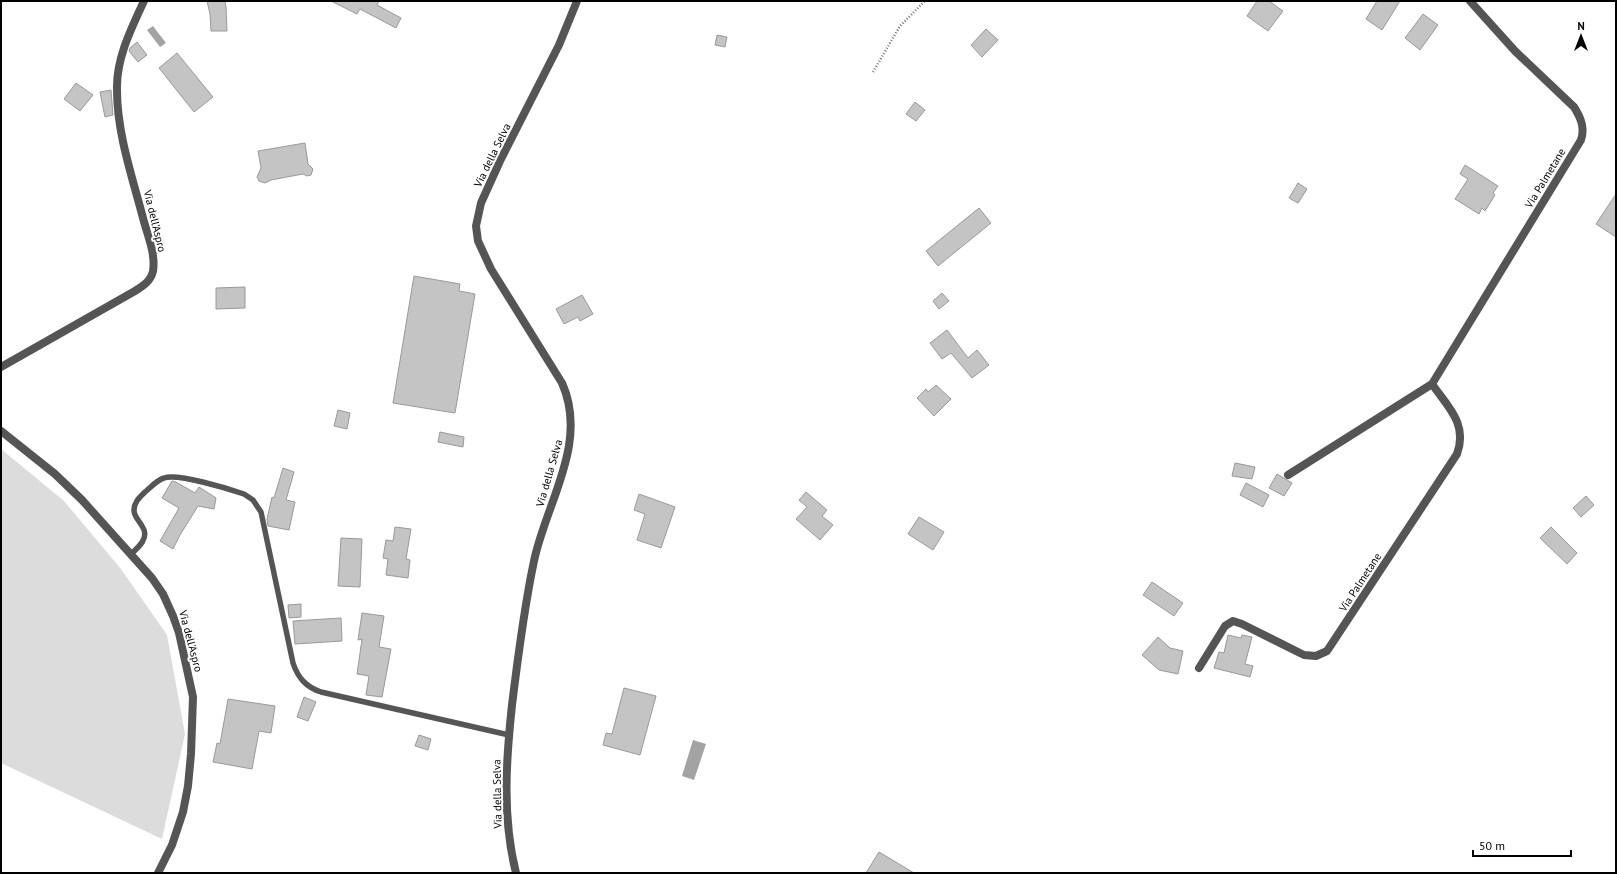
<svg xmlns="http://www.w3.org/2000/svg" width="1617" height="874" viewBox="0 0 1617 874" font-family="'PT Sans',sans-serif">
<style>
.green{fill:#dcdcdc}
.water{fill:#a3a3a3}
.building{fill:#c4c4c4;stroke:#999}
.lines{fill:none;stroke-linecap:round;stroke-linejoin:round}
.path{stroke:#777;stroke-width:2.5;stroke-dasharray:1 2;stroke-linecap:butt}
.service{stroke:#555;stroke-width:5.5}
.minor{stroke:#555;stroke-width:8}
.tertiary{stroke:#555;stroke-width:8}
.labels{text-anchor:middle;stroke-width:4;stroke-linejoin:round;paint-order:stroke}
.street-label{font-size:11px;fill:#000;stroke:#fff}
</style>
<rect width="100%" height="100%" fill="#fff"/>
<!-- green -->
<path class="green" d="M1 449 64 501 121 569 167 635 185 734 162 839 1 763Z"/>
<!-- water -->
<path class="water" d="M153 26 166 43 160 47 147 30Z
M693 740 706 744 694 780 682 776Z"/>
<!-- building -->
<path class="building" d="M207 1H225L226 7 227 31H211L210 14Z
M331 1H379L377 5 401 18 396 28 360 9 357 14Z
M1257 1H1269L1283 11 1268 31 1247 16Z
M1377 1H1400L1382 30 1366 19Z
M1423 14 1438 25 1420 50 1405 38Z
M986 29 998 40 982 57 971 45Z
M717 35 727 37 725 47 715 45Z
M137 42 147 55 138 62 129 51 130 48Z
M177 53 213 97 194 112 159 68Z
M76 83 93 95 80 111 64 99Z
M111 90 113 115 105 117 100 92Z
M915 102 925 110 916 121 906 114Z
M305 143 308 164 313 169 311 175 307 176 303 174 271 180 265 183 259 181 257 177 261 168 258 151Z
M1465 165 1498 186 1493 193 1495 195 1485 211 1482 208 1479 214 1455 199 1468 179 1460 174Z
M1298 183 1307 189 1298 203 1289 198Z
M1616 194V237L1596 224Z
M979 208 991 223 938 266 926 251Z
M414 276 460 284 459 291 475 294 455 413 393 403Z
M245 287V308L216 309V288Z
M942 293 949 301 939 309 933 301Z
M582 295 593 314 580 321 578 317 564 324 556 309Z
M947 330 968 358 977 350 989 365 972 378 951 353 942 359 930 343Z
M936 385 951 399 934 416 917 398 926 389 928 392Z
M338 410 350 413 347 429 334 426Z
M440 432 464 437 463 447 438 442Z
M1235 463 1255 467 1252 479 1232 476Z
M283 468 294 472 286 500 295 502 289 530 268 526 267 519 272 497 274 498Z
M1277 474 1292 483 1284 496 1269 488Z
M172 481 176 482 195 493 199 487 216 498 214 509 198 506 180 535 173 549 160 541 179 508 162 498Z
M1246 483 1269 495 1263 507 1240 495Z
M806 492 827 510 822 516 833 525 820 540 796 519 807 507 799 500Z
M639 494 675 507 661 548 637 540 645 514 634 510Z
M1586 496 1594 505 1581 517 1573 508Z
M919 517 944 532 933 550 908 534Z
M395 527 411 529 406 559 410 560 408 578 386 575 388 559 383 558 386 540 393 541Z
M1551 527 1577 553 1567 564 1540 538Z
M341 538 362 539 360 587 338 586Z
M1152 582 1183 603 1174 616 1143 595Z
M301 604V617L289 618 288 605Z
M362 613 384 616 379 647 391 649 382 697 366 695 369 676 357 674 362 639 358 640Z
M341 618 342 641 295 644 293 621Z
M1228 635 1241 638 1242 635 1252 637 1245 664 1253 666 1250 677 1214 668 1219 652 1224 653Z
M1158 637 1170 648 1183 651 1178 674 1159 670 1142 655Z
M624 688 656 696 640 755 603 745 606 733 612 734Z
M304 697 316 702 308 721 297 717Z
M228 699 275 706 271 733 259 731 252 769 213 762 217 743 220 744Z
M419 735 431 739 428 750 415 746Z
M879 852 914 873H866Z"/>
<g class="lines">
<!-- path -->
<path class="path" d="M873 72 900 26 925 1"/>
<!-- service -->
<path class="service" d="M131 554C139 547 150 537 142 526 139 520 134 517 134 510 134 502 140 497 145 492 151 487 157 480 164 478 178 473 229 489 244 494L253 500 261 512 293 663C298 678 306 687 321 692L509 735"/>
<!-- minor -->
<path class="minor" d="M1 367 135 291C143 286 151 281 153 271 156 254 147 234 143 218 132 176 117 133 117 90 116 59 131 29 144 1
M1 431 55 474 82 500 152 578 163 594 173 616 179 633 193 697 191 754 188 786 183 812 172 845 158 873
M1288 475 1432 384
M1199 668 1225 626 1233 621 1242 624 1304 655 1316 656 1327 651 1457 454C1468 424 1448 407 1432 384L1581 140C1585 128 1581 118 1574 107L1515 51 1470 1"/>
<!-- tertiary -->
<path class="tertiary" d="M516 873C502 817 506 761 512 705 518 656 524 608 534 561 546 503 589 443 562 383L491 269 478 241 476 226 481 203 500 161 559 45 577 1"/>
</g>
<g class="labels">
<!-- street labels -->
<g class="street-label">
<text transform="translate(492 155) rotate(-64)" y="4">Via della Selva</text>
<text transform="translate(1545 178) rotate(-59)" y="4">Via Palmetane</text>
<text transform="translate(155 221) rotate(76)" y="4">Via dell'Aspro</text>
<text transform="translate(549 473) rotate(-74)" y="4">Via della Selva</text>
<text transform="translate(1360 582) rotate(-57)" y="4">Via Palmetane</text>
<text transform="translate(191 641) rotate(75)" y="4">Via dell'Aspro</text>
<text transform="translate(497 794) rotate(-91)" y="4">Via della Selva</text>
</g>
</g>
<!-- border -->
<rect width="1617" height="874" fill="none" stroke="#000000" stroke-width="4"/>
<!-- north arrow -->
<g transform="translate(1581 36)" stroke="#ffffff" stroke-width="3" paint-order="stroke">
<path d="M0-3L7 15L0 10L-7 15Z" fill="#000000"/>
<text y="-6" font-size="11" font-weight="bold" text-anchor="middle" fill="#000000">N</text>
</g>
<!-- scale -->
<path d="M1473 850v6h98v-6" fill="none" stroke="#000000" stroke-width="2"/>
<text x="1479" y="850" font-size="12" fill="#000000" stroke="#ffffff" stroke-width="3" paint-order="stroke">50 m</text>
</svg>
